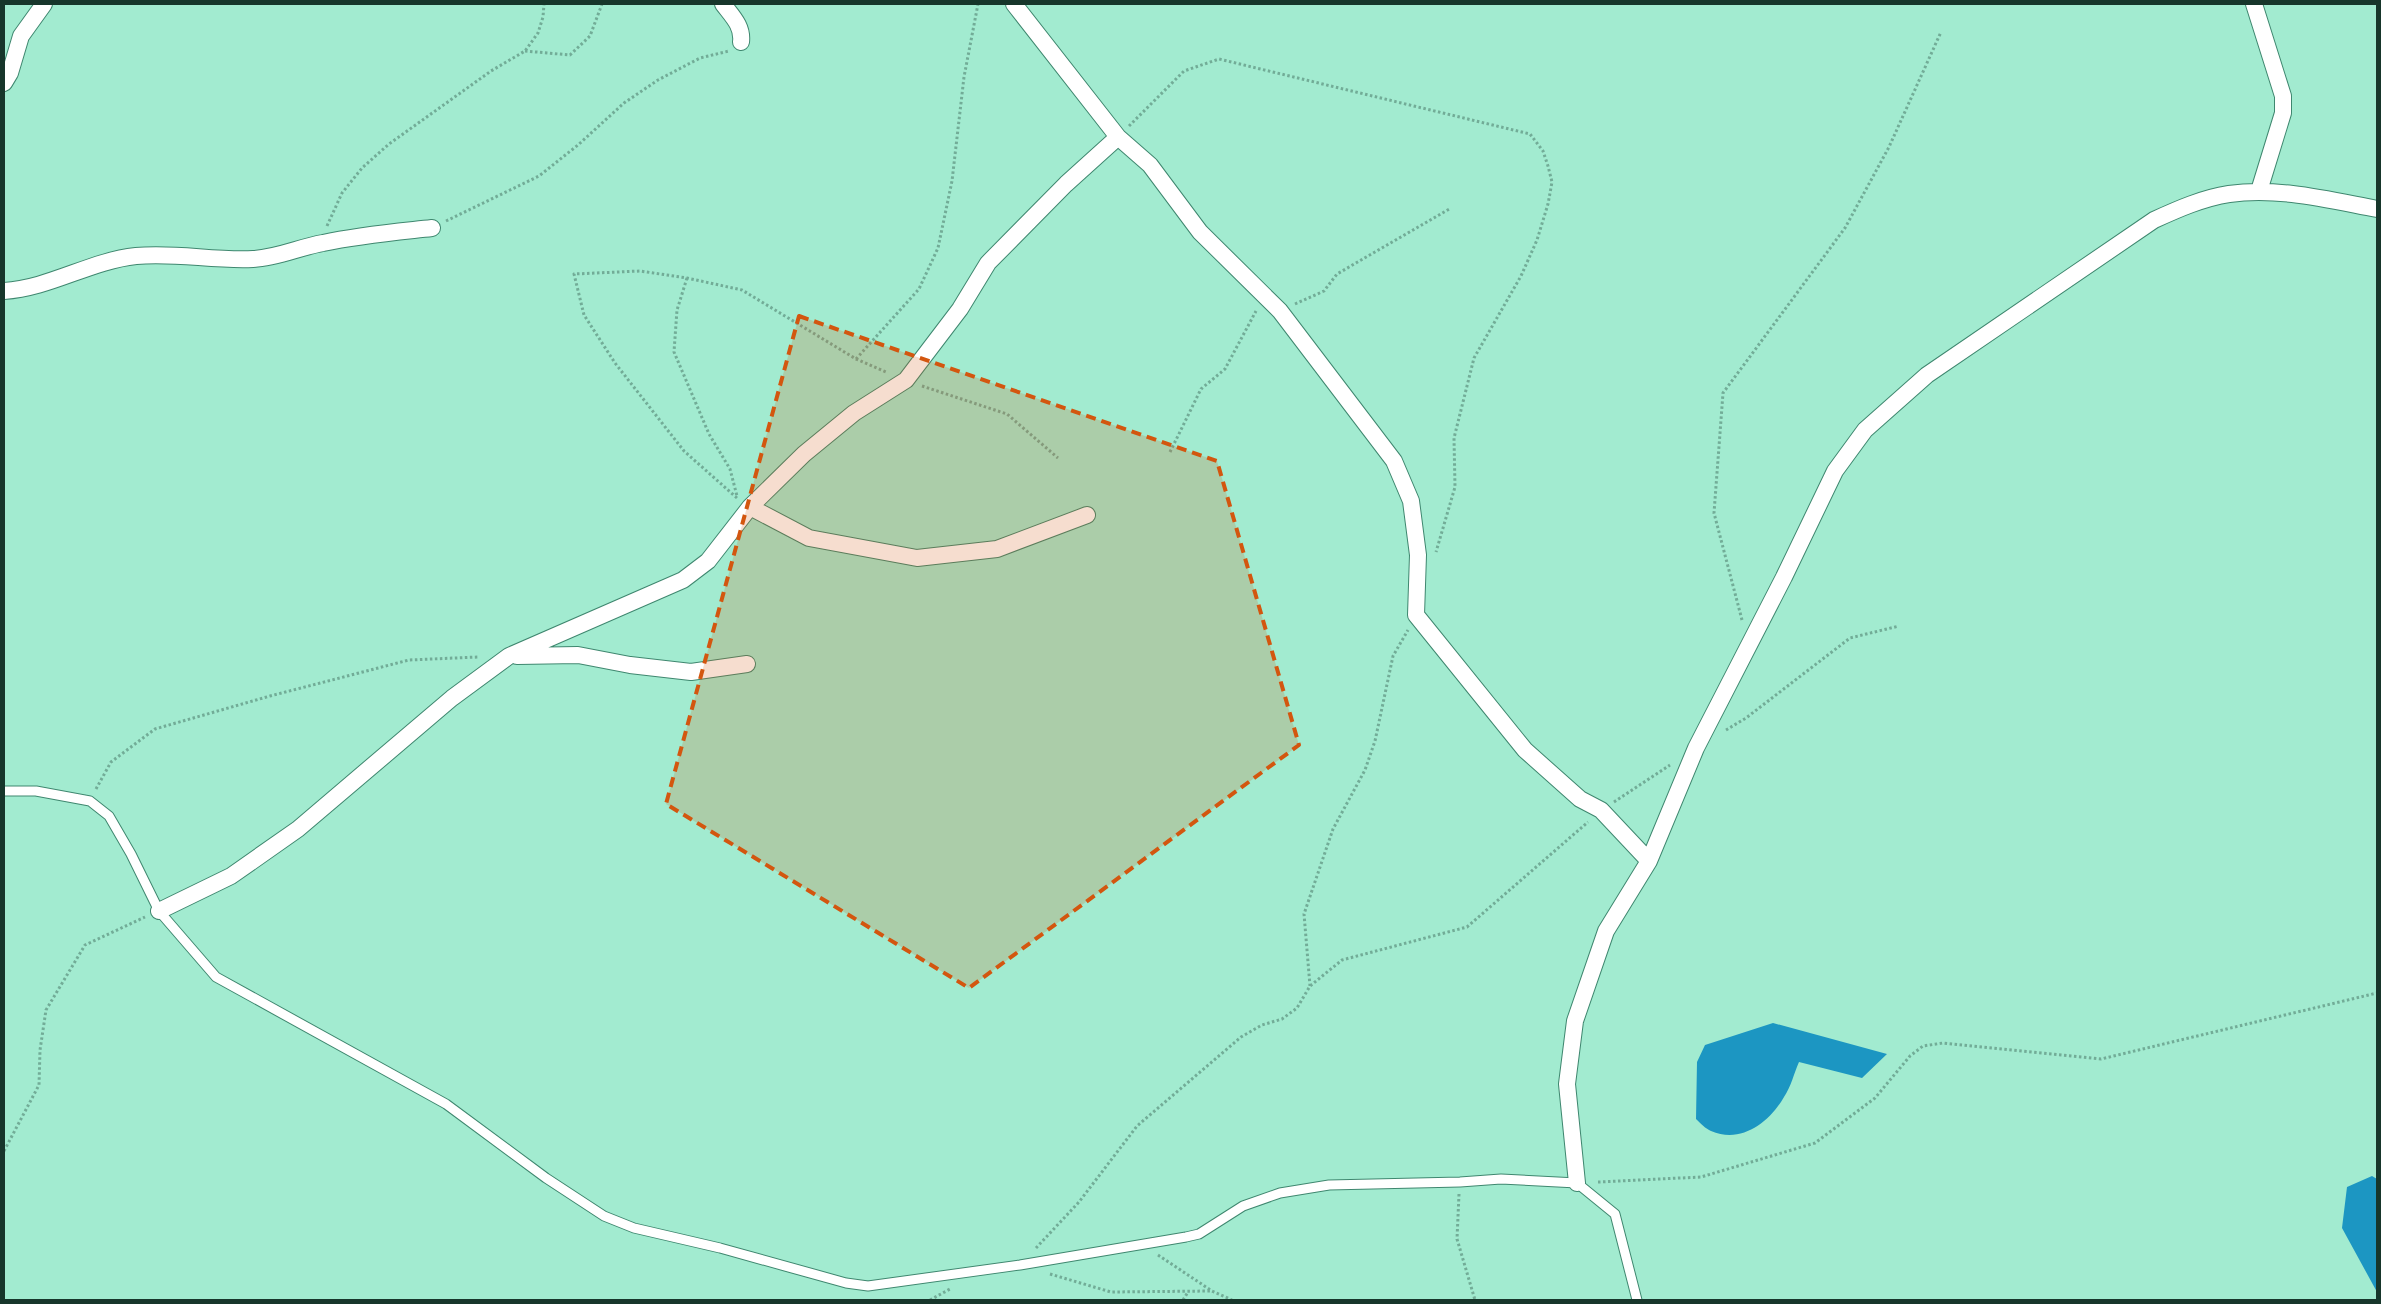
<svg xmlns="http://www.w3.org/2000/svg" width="2381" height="1304" viewBox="0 0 2381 1304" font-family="Manrope,sans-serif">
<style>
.water{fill:#1c96c2}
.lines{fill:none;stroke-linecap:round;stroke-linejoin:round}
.lane-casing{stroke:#3f876f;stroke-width:11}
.street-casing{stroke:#3f876f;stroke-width:18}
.path{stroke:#72ac97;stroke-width:3;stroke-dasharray:2.5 2.5;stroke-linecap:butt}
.lane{stroke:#fff;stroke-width:9}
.street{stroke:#fff;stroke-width:16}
.marked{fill:#d3560f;fill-opacity:0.2;stroke:#d3560f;stroke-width:4;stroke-dasharray:10 6;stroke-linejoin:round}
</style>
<rect width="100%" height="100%" fill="#a2ebd0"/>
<!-- water -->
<path class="water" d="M1773 1023 1887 1054 1862 1078 1799 1062C1794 1073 1791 1087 1784 1097 1769 1123 1741 1144 1711 1131 1706 1129 1700 1123 1696 1119L1697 1062 1705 1045Z
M2372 1176 2377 1179V1292L2342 1228 2347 1187Z"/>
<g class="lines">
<!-- lane casing -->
<g class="lane-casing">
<path id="lane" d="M4 791H36L90 801 109 816 131 854 159 911 216 977 446 1104 546 1178 604 1216 634 1228 720 1248 846 1283 868 1286 1020 1265 1186 1237 1199 1234 1243 1206 1280 1193 1329 1185 1460 1182 1501 1179 1577 1183 1615 1214 1637 1300"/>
</g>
<!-- street casing -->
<g class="street-casing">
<path id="street" d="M723 4C732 16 743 26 741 42
M1014 4 1118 137 1150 165 1200 232 1280 311 1394 461 1411 501 1418 555 1416 615 1525 750 1580 799 1601 810 1649 861
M2254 4 2283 96V113L2259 191
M4 83 10 73 21 36 44 4
M4 291C50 288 90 261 136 256 175 252 213 261 253 259 277 258 300 247 323 243 360 235 396 232 432 228
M750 507 809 538 917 558 997 549 1087 515
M517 656 578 655 630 665 691 672 747 664
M159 911 231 876 298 829 452 698 509 656 683 580 708 561 750 507 804 454 854 413 906 380 960 309 988 263 1066 184 1118 137
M1577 1183 1567 1084 1575 1021 1606 931 1649 861 1696 748 1784 577 1835 471 1865 430 1927 375 2154 220C2178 209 2203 198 2229 194 2279 187 2329 200 2377 209"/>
</g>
<!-- path -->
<path class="path" d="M525 51 570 55 590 36 602 4
M1129 126 1184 71 1219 59 1530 134 1543 151 1548 166 1552 182 1548 204 1537 240 1521 276 1474 358 1454 438 1455 487 1436 552
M446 221 539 176 578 145 624 103 658 80 700 58 729 51
M327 226 342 193 362 168 389 144 491 71 525 51 538 33 543 17 544 4
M687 278 677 310 674 352 709 434 730 469 737 496
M1295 304 1324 291 1337 274 1451 208
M856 359 919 289 938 248 952 181 964 77 978 4
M922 386 1007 414 1058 458
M1170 452 1201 389 1225 369 1256 311
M737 498 684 451 615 363 584 315 574 274 640 271 687 278 742 290 856 359 886 372
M1742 620 1714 513 1723 393 1845 228 1889 147 1941 32
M1726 730 1746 718 1850 638 1899 626
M96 789 111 762 155 729 270 696 409 660 478 657
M1614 802 1670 765
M1310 986 1304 914 1333 829 1365 770 1375 741 1393 656 1408 630
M4 1151 39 1085 40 1050 46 1010 85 945 145 917
M1598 1182 1701 1177 1815 1143 1875 1098 1910 1056 1923 1046 1943 1043 2101 1059 2377 993
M1459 1194 1457 1239 1475 1300
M1036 1248 1079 1202 1137 1126 1241 1037 1262 1025 1282 1019 1297 1008 1310 986 1342 960 1467 927 1588 822
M1158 1255 1212 1291 1232 1300
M1050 1274 1111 1292 1212 1291
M930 1300 950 1289
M1183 1300 1188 1292"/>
<!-- lane -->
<use href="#lane" class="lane"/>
<!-- street -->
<use href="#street" class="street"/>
</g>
<!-- marked area -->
<path class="marked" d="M799 316 1217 461 1299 745 969 988 666 804Z"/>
<!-- border -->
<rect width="2381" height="1304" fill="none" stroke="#17362b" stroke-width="10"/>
</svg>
